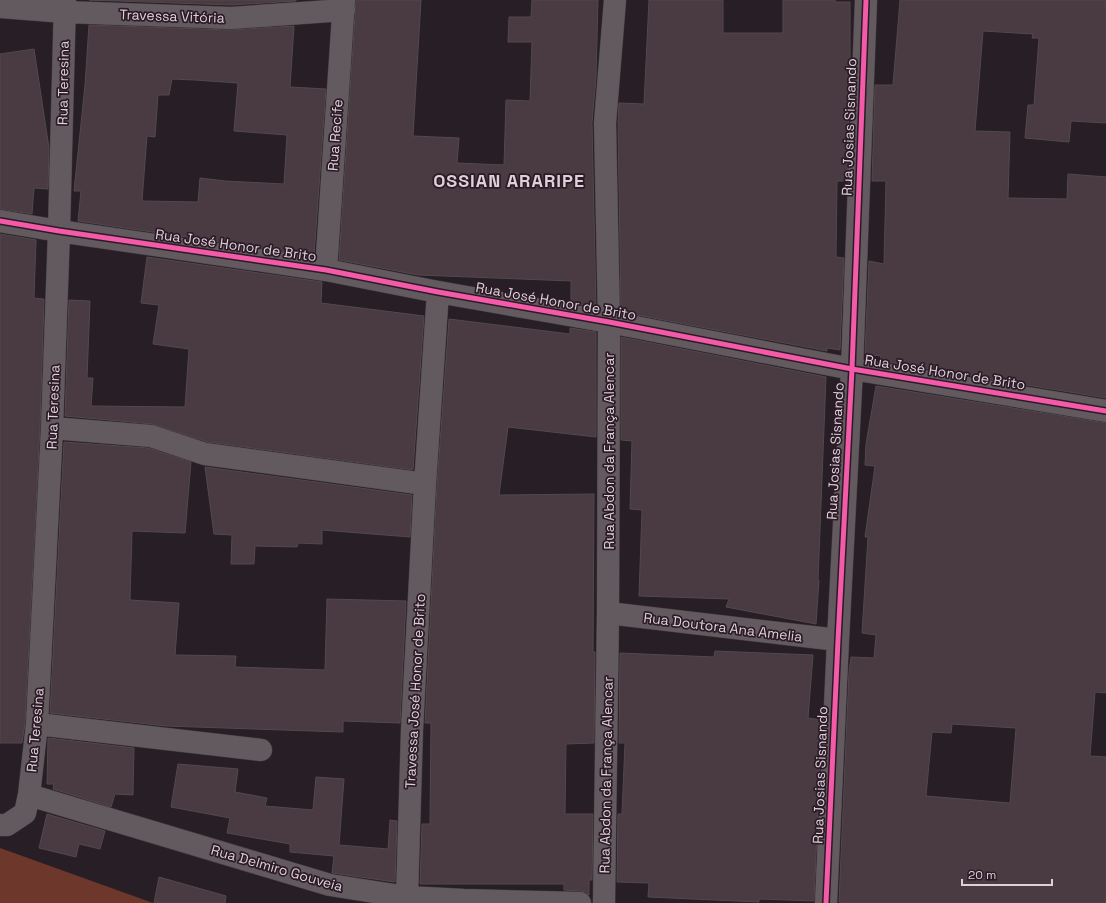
<svg xmlns="http://www.w3.org/2000/svg" width="1106" height="903" viewBox="0 0 1106 903" font-family="'Space Grotesk',sans-serif">
<style>
.forest{fill:#6e372c}
.building{fill:#4a3a41;stroke:#52494d;fill-rule:evenodd}
.lines{fill:none;stroke-linecap:round;stroke-linejoin:round}
.street-casing{stroke:#453d43;stroke-width:23}
.street{stroke:#625a5f;stroke-width:22}
.cycleway-casing{stroke:#2c1b27;stroke-width:8}
.cycleway{stroke:#f35aa7;stroke-width:5}
.labels{text-anchor:middle;stroke-width:3.5;stroke-linejoin:round;paint-order:stroke}
.street-label{font-size:14px;fill:#ddd1d9;stroke:#2c1b27}
.district-label{font-size:18px;font-weight:bold;letter-spacing:1px;fill:#ddd1d9;stroke:#2c1b27}
</style>
<rect width="100%" height="100%" fill="#281f26"/>
<!-- forest -->
<path class="forest" d="M0 848 153 903H0Z"/>
<!-- building -->
<path class="building" d="M89 0H296V1L231 5Z
M356 0H421L413 136 459 138 457 163 504 165 506 100 530 101 532 42H508L509 17H531L532 0H598L596 77 592 123 596 307 571 303V281L418 275 339 260Z
M649 0H723V33H783V0H835V2H850V85L847 181H837L836 257 844 258 840 350 827 348V351L621 312 618 123 619 103 644 104Z
M900 0H1106V123L1071 121 1069 142 1025 138 1028 105H1034L1039 38H1032L1033 34 983 31 975 131 1010 132 1008 198 1067 199 1068 174 1106 177V398L880 361 881 356 865 354 869 261 884 264 886 181H872L875 85H893Z
M89 25 231 30 294 26 290 87 326 89 314 256 78 221 81 191H74L85 85ZM172 79 195 80 238 83 234 131 287 135 284 184 225 181 200 178 198 202 142 201 147 136 155 137 158 95H169Z
M34 49 49 148 48 189 34 188 32 214 0 209V54Z
M0 234 36 240 34 298 44 299 40 427 25 723 22 743H0Z
M147 257 322 282 321 303 424 316 413 470 208 442 152 424 65 416 69 300 90 301 87 378H93L91 406 185 407 189 349 153 344 159 305 141 303Z
M449 319 570 334V328L596 332V437L508 427 499 495 594 494 593 652H595L594 743 566 744 565 814H593L592 880H589V895L586 892 581 891 564 890V884H420L422 824H430L431 723H425L437 485Z
M621 337 826 377 818 580H819L816 624 726 607 729 599 639 596 642 510 630 509 632 441 621 440Z
M876 386 1106 423V693L1095 692 1090 756 1106 757V903H843L839 902 849 672 851 657 874 658 876 635 862 633 868 537H865L875 466 865 465 866 444ZM952 724 1016 728 1010 803 926 796 932 732 951 733Z
M64 442 148 448 191 462 185 533 132 531 130 600 179 603 175 655 236 656 235 667 325 670 327 599 406 601 400 723 343 721V732L312 731 166 726 50 713Z
M205 467 412 495 410 537 322 530V544L298 543 297 547 255 546 254 564H231L232 535 214 534Z
M715 651 813 655 808 718 822 720 814 901 759 899V902L648 897 649 883 617 882 618 814H622L625 743H619L620 653 714 657Z
M48 738 134 748 133 795 115 794 111 807 53 789 54 784H47Z
M178 764 238 769 235 792 267 798 265 806 313 810 316 777 344 779 339 845 388 849 390 820 397 821 395 882 332 873 334 856 290 852V844L227 833 230 818 171 807Z
M47 814 105 831 100 849 79 844 76 857 39 848Z
M159 877 226 896 225 903H154Z"/>
<g class="lines">
<!-- street casing -->
<g class="street-casing">
<path id="street" d="M0 7 65 12 231 18 344 10
M0 221 59 231 326 270 438 292 609 322 852 369 1106 411
M326 270 344 0
M52 428 151 436 205 454 425 484
M608 613 838 640
M37 724 261 750
M29 795 330 885 407 897 464 900 580 903
M0 825H7L25 813 29 795 37 724 52 428 59 231 65 0
M407 897 412 730 425 484 438 292
M604 903 608 613 609 322 605 123 615 0
M826 903 838 640 852 369 866 0"/>
</g>
<!-- street -->
<use href="#street" class="street"/>
<!-- cycleway casing -->
<g class="cycleway-casing">
<path id="cycleway" d="M0 221 59 231 326 270 438 292 609 322 852 369 1106 411
M826 903 838 640 852 369 866 0"/>
</g>
<!-- cycleway -->
<use href="#cycleway" class="cycleway"/>
</g>
<g class="labels">
<!-- street labels -->
<g class="street-label">
<text transform="translate(172 16) rotate(2)" y="5">Travessa Vitória</text>
<text transform="translate(63 83) rotate(-89)" y="5">Rua Teresina</text>
<text transform="translate(849 127) rotate(-88)" y="5">Rua Josias Sisnando</text>
<text transform="translate(335 135) rotate(-86)" y="5">Rua Recife</text>
<text transform="translate(236 245) rotate(8)" y="5">Rua José Honor de Brito</text>
<text transform="translate(556 301) rotate(10)" y="5">Rua José Honor de Brito</text>
<text transform="translate(945 372) rotate(9)" y="5">Rua José Honor de Brito</text>
<text transform="translate(53 407) rotate(-88)" y="5">Rua Teresina</text>
<text transform="translate(609 451) rotate(-90)" y="5">Rua Abdon da França Alencar</text>
<text transform="translate(835 451) rotate(-87)" y="5">Rua Josias Sisnando</text>
<text transform="translate(723 627) rotate(7)" y="5">Rua Doutora Ana Amelia</text>
<text transform="translate(415 691) rotate(-87)" y="5">Travessa José Honor de Brito</text>
<text transform="translate(35 730) rotate(-85)" y="5">Rua Teresina</text>
<text transform="translate(606 775) rotate(-89)" y="5">Rua Abdon da França Alencar</text>
<text transform="translate(820 775) rotate(-88)" y="5">Rua Josias Sisnando</text>
<text transform="translate(277 868) rotate(16)" y="5">Rua Delmiro Gouveia</text>
</g>
<!-- district labels -->
<g class="district-label">
<text x="509" y="187">OSSIAN ARARIPE</text>
</g>
</g>
<!-- scale -->
<path d="M962 879v6h90v-6" fill="none" stroke="#ddd1d9" stroke-width="2"/>
<text x="968" y="879" font-size="12" fill="#ddd1d9" stroke="#2c1b27" stroke-width="3" paint-order="stroke">20 m</text>
</svg>
